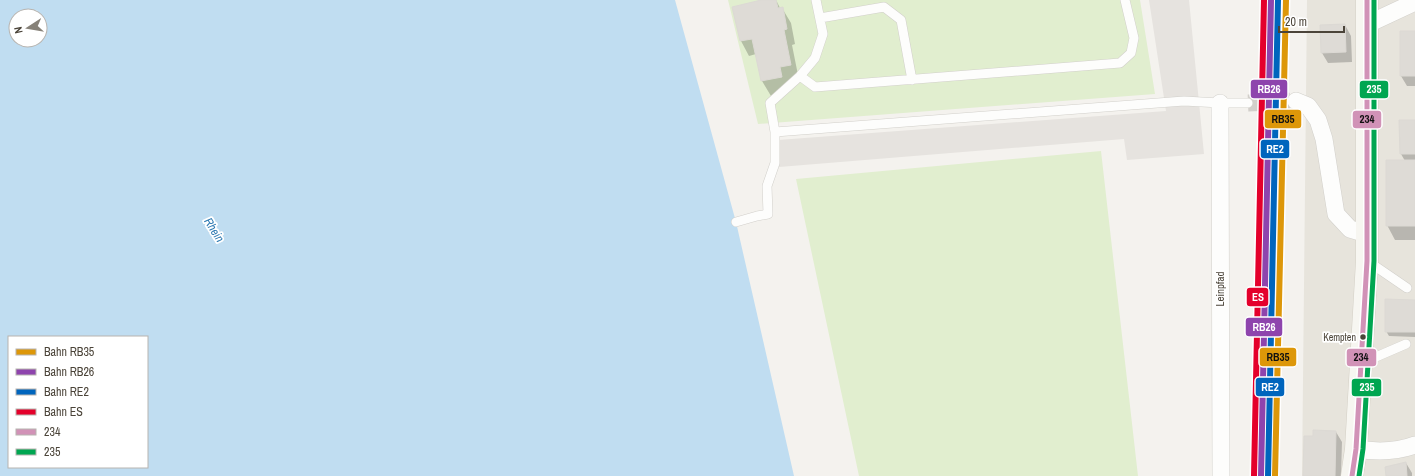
<svg xmlns="http://www.w3.org/2000/svg" width="1415" height="476" viewBox="0 0 1415 476" font-family="'Archivo Narrow',sans-serif">
<style>
.residential{fill:#e7e4dc}
.green{fill:#e1eecf}
.parking{fill:#e6e3df}
.water{fill:#c0ddf1;fill-rule:evenodd}
.shadow{fill:#0003}
.building{fill:#dedbd6;stroke:#dcd9d4}
.lines{fill:none;stroke-linecap:round;stroke-linejoin:round}
.street-tunnel{stroke:#d2cfca;stroke-width:17;stroke-dasharray:17 8;stroke-linecap:butt}
.lane-casing{stroke:#d2d0cb;stroke-width:10}
.street-casing{stroke:#d2d0cb;stroke-width:18}
.secondary-casing{stroke:#d3cfc5;stroke-width:23}
.lane{stroke:#fdfdfc;stroke-width:9}
.street{stroke:#fdfdfc;stroke-width:17}
.secondary{stroke:#f7f6f1;stroke-width:22}
.bus-1-casing{stroke:#fff;stroke-width:8}
.bus-2-casing{stroke:#fff;stroke-width:8}
.bus-1{stroke:#d192b7;stroke-width:5}
.bus-2{stroke:#00a651;stroke-width:5}
.rail-1-casing{stroke:#fff;stroke-width:9}
.rail-2-casing{stroke:#fff;stroke-width:9}
.rail-3-casing{stroke:#fff;stroke-width:9}
.rail-4-casing{stroke:#fff;stroke-width:9}
.rail-1{stroke:#dd9709;stroke-width:6}
.rail-2{stroke:#8e44ad;stroke-width:6}
.rail-3{stroke:#0065bd;stroke-width:6}
.rail-4{stroke:#e4002b;stroke-width:6}
.bus-dot{fill:#4b4439;stroke:#fff;stroke-width:1.5}
.labels{text-anchor:middle;stroke-width:3.5;stroke-linejoin:round;paint-order:stroke}
.bus-label{font-size:10px;fill:#4b4439;stroke:#fff;text-anchor:end}
.street-label{font-size:11px;fill:#4b4439;stroke:#fff}
.water-label{font-size:12px;font-style:italic;fill:#2e7ab2;stroke:#fff}
.line-badge{stroke:#fff;stroke-width:1.5}
.badge-label{font-size:11px;text-anchor:middle;font-weight:bold;fill:#fff}
.pale-badge-label{font-size:11px;text-anchor:middle;font-weight:bold;fill:#111}
</style>
<rect width="100%" height="100%" fill="#f4f2ee"/>
<!-- residential -->
<path class="residential" d="M1307 0H1415V476H1302Z"/>
<!-- green -->
<path class="green" d="M728 0H1140L1155 94 758 124Z
M1101 151 1138 476H859L796 179Z"/>
<!-- parking -->
<path class="parking" d="M1149 0H1189L1204 154 1127 160 1124 139 779 167 778 140 1166 111Z"/>
<!-- water -->
<path class="water" d="M0 0H675L736 222 794 476H0ZM16 16H40V40H16ZM9 337H147V467H9Z"/>
<!-- shadow -->
<path class="shadow" d="M766 0H776L780 8H782L791 23 795 44 792 45 799 80 788 82 790 91 771 96 762 81 756 54 749 56 741 41Z
M1345 25 1351 36 1352 62 1328 63 1322 53Z
M1415 32V86H1407L1401 76Z
M1415 121V240H1395L1387 225 1405 161 1401 154Z
M1415 301V337L1389 336 1386 331Z
M1336 432 1342 442 1341 476H1304Z
M1406 463 1412 473V476H1387Z"/>
<!-- building -->
<path class="building" d="M761 0H776L778 8 783 7 787 29 784 30 791 65 780 67 782 77 761 81 752 39 740 41 732 7Z
M1345 24 1346 52 1321 53 1320 25Z
M1400 31H1415V76H1400Z
M1399 120H1415V154H1400Z
M1386 160H1415V226H1386Z
M1385 299 1415 300V332H1385Z
M1313 430 1336 431 1335 476H1303L1304 436H1313Z
M1406 462 1407 476H1386L1385 467Z"/>
<g class="lines">
<!-- street-tunnel -->
<path class="street-tunnel" d="M1248 103 1296 101"/>
<!-- lane casing -->
<g class="lane-casing">
<path id="lane" d="M820 18 884 7 901 20 912 80
M800 76 815 87 1120 63 1131 53 1134 38 1125 0
M775 132 1184 101 1220 103H1248
M736 222 757 216 768 214 767 186 775 163V132L770 103 800 76 815 58 823 34 816 0
M1369 262 1407 288
M1362 363 1406 344"/>
</g>
<!-- street casing -->
<g class="street-casing">
<path id="street" d="M1368 24 1415 2
M1296 101 1308 106 1318 120 1324 139 1336 214 1350 229 1367 234
M1220 103 1221 476
M1356 449C1376 452 1397 452 1415 445"/>
</g>
<!-- secondary casing -->
<g class="secondary-casing">
<path id="secondary" d="M1352 476 1356 449 1367 261V0"/>
</g>
<!-- lane -->
<use href="#lane" class="lane"/>
<!-- street -->
<use href="#street" class="street"/>
<!-- secondary -->
<use href="#secondary" class="secondary"/>
<!-- bus-1 casing -->
<g class="bus-1-casing">
<path id="bus-1" d="M1352 476 1356 449 1367 261V0"/>
</g>
<!-- bus-2 casing -->
<g class="bus-2-casing">
<path id="bus-2" d="M1359 476 1363 449 1374 261V0"/>
</g>
<!-- bus-1 -->
<use href="#bus-1" class="bus-1"/>
<!-- bus-2 -->
<use href="#bus-2" class="bus-2"/>
<!-- rail-1 casing -->
<g class="rail-1-casing">
<path id="rail-1" d="M1275 476 1286 0"/>
</g>
<!-- rail-2 casing -->
<g class="rail-2-casing">
<path id="rail-2" d="M1261 476 1271 0"/>
</g>
<!-- rail-3 casing -->
<g class="rail-3-casing">
<path id="rail-3" d="M1268 476 1278 0"/>
</g>
<!-- rail-4 casing -->
<g class="rail-4-casing">
<path id="rail-4" d="M1254 476 1264 0"/>
</g>
<!-- rail-1 -->
<use href="#rail-1" class="rail-1"/>
<!-- rail-2 -->
<use href="#rail-2" class="rail-2"/>
<!-- rail-3 -->
<use href="#rail-3" class="rail-3"/>
<!-- rail-4 -->
<use href="#rail-4" class="rail-4"/>
</g>
<!-- markers -->
<circle class="bus-dot" cx="1363" cy="337" r="3.5"/>
<g class="labels">
<!-- bus labels -->
<g class="bus-label">
<text x="1356" y="341">Kempten</text>
</g>
<!-- street labels -->
<g class="street-label">
<text transform="translate(1220 289) rotate(-90)" y="4">Leinpfad</text>
</g>
<!-- water labels -->
<g class="water-label">
<text transform="translate(214 230) rotate(58)" y="4">Rhein</text>
</g>
</g>
<g class="line-badge">
<rect x="1250" y="79" width="38" height="20" rx="4" fill="#8e44ad"/>
<rect x="1359" y="80" width="30" height="19" rx="4" fill="#00a651"/>
<rect x="1264" y="109" width="38" height="20" rx="4" fill="#dd9709"/>
<rect x="1352" y="110" width="30" height="19" rx="4" fill="#d192b7"/>
<rect x="1260" y="139" width="30" height="20" rx="4" fill="#0065bd"/>
<rect x="1246" y="287" width="23" height="20" rx="4" fill="#e4002b"/>
<rect x="1245" y="317" width="38" height="20" rx="4" fill="#8e44ad"/>
<rect x="1259" y="347" width="38" height="20" rx="4" fill="#dd9709"/>
<rect x="1346" y="348" width="31" height="19" rx="4" fill="#d192b7"/>
<rect x="1255" y="377" width="30" height="20" rx="4" fill="#0065bd"/>
<rect x="1351" y="378" width="31" height="19" rx="4" fill="#00a651"/>
</g>
<g class="badge-label">
<text x="1269" y="93">RB26</text>
<text x="1374" y="93">235</text>
<text x="1275" y="153">RE2</text>
<text x="1258" y="301">ES</text>
<text x="1264" y="331">RB26</text>
<text x="1270" y="391">RE2</text>
<text x="1367" y="391">235</text>
</g>
<g class="pale-badge-label">
<text x="1283" y="123">RB35</text>
<text x="1367" y="123">234</text>
<text x="1278" y="361">RB35</text>
<text x="1361" y="361">234</text>
</g>
<!-- legend -->
<rect x="8" y="336" width="140" height="132" fill="#ffffff" stroke="#b7b4b0"/>
<rect x="16" y="349" width="20" height="6" fill="#dd9709" stroke="#b7b4b0"/>
<text x="44" y="356" font-size="12" fill="#4b4439">Bahn RB35</text>
<rect x="16" y="369" width="20" height="6" fill="#8e44ad" stroke="#b7b4b0"/>
<text x="44" y="376" font-size="12" fill="#4b4439">Bahn RB26</text>
<rect x="16" y="389" width="20" height="6" fill="#0065bd" stroke="#b7b4b0"/>
<text x="44" y="396" font-size="12" fill="#4b4439">Bahn RE2</text>
<rect x="16" y="409" width="20" height="6" fill="#e4002b" stroke="#b7b4b0"/>
<text x="44" y="416" font-size="12" fill="#4b4439">Bahn ES</text>
<rect x="16" y="429" width="20" height="6" fill="#d192b7" stroke="#b7b4b0"/>
<text x="44" y="436" font-size="12" fill="#4b4439">234</text>
<rect x="16" y="449" width="20" height="6" fill="#00a651" stroke="#b7b4b0"/>
<text x="44" y="456" font-size="12" fill="#4b4439">235</text>
<!-- north arrow -->
<g transform="translate(28 28) rotate(258)"><circle r="19" fill="#ffffff" stroke="#b7b4b0"/>
<path d="M0-3L7 15L0 10L-7 15Z" fill="#868178"/>
<text y="-6" font-size="11" font-weight="bold" text-anchor="middle" fill="#4b4439">N</text>
</g>
<!-- scale -->
<path d="M1279 26v6h65v-6" fill="none" stroke="#4b4439" stroke-width="2"/>
<text x="1285" y="26" font-size="12" fill="#4b4439" stroke="#ffffff" stroke-width="3" paint-order="stroke">20 m</text>
</svg>
